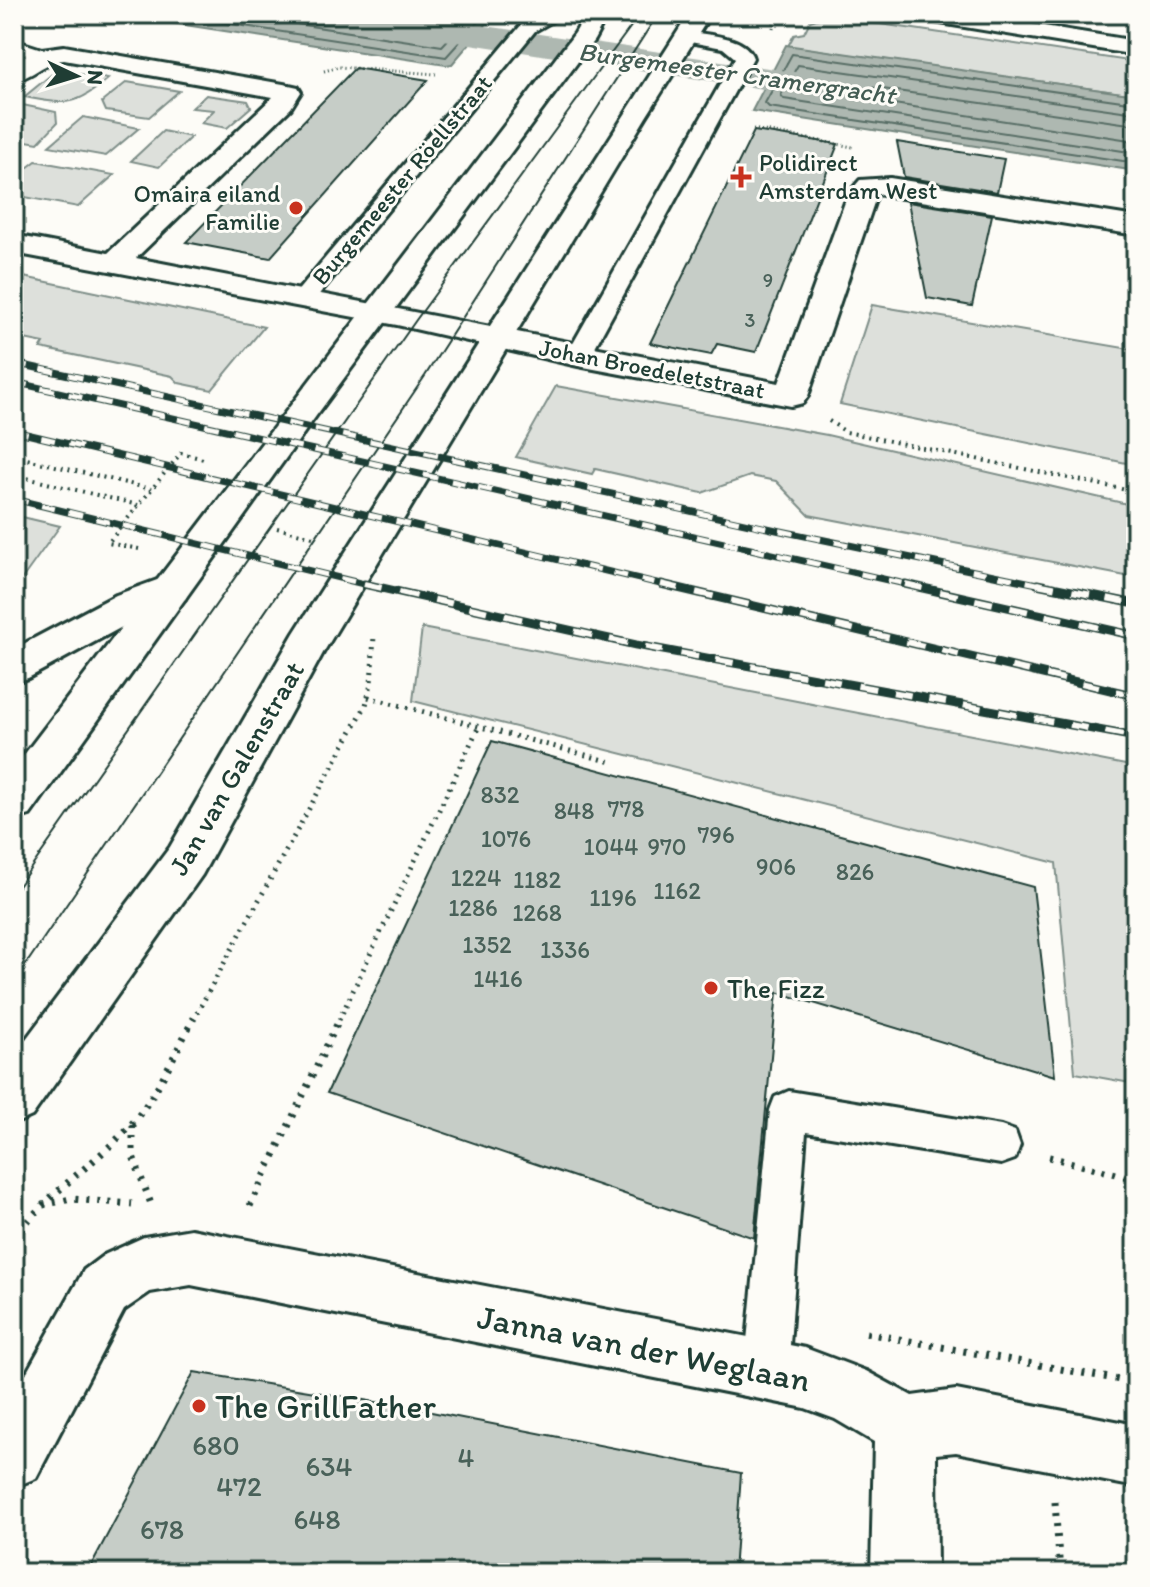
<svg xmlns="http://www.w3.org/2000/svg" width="1150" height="1587" viewBox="0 0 1150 1587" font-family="Itim,sans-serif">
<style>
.green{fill:#dde0db;stroke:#7e8e88;stroke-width:2}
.water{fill:#aeb8b1;stroke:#75877f;stroke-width:2}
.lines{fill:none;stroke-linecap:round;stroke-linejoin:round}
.shore{stroke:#586e66;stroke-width:2}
.canal{fill:#aeb8b1;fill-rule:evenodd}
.building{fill:#c6cdc7;stroke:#1f3d34;stroke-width:2}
.lane-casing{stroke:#1f3d34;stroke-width:6}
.street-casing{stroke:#1f3d34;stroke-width:6}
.secondary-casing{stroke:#1f3d34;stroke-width:6}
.path-far3{stroke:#1f3d34;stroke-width:3;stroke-dasharray:1 3;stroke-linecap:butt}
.path-far2{stroke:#1f3d34;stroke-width:4;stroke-dasharray:2 5;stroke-linecap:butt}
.path-far1{stroke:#1f3d34;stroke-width:5;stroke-dasharray:2 6;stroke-linecap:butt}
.path{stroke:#1f3d34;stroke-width:7;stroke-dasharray:3 8;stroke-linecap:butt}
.lane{fill:#fdfcf7;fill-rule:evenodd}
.street{fill:#fdfcf7;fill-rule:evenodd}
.secondary{fill:#fdfcf7;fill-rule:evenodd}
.tram{stroke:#1f3d34;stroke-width:2}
.rail-far1-casing{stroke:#1f3d34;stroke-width:7}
.rail-casing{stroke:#1f3d34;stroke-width:9}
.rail-far1{stroke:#fdfcf7;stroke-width:5;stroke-dasharray:14;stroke-linecap:butt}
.rail{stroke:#fdfcf7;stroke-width:6;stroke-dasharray:18;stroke-linecap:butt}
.poi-dot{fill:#c8321e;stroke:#fdfcf7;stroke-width:3}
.labels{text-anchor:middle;stroke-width:6;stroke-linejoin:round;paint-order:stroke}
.far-number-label{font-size:20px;fill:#496159}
.far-poi-label{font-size:24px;fill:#1f3d34;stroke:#fdfcf7;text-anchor:start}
.far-street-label{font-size:24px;fill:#1f3d34;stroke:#fdfcf7}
.number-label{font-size:24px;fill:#496159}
.far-water-label{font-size:26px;font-style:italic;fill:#435c53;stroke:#fdfcf7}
.street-label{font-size:28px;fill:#1f3d34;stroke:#fdfcf7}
.poi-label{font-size:28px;fill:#1f3d34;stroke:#fdfcf7;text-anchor:start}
.near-number-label{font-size:28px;fill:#496159}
.near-street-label{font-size:34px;fill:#1f3d34;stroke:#fdfcf7}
.near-poi-label{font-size:34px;fill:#1f3d34;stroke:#fdfcf7;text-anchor:start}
</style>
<rect width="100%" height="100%" fill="#fdfcf7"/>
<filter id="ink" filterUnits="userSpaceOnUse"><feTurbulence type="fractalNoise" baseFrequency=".0125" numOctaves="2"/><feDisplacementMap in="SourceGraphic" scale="16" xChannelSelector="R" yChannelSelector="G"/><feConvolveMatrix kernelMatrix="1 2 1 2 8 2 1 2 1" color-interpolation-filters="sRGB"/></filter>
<g filter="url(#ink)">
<!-- green -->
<path class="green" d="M826 16 1136 62V95L788 46 794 35 804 33 810 21Z
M57 70 108 79C74 108 66 104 24 97Z
M127 82 179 91 149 117 106 111 102 102Z
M206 95 248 101 251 107 227 128 201 123 214 110 192 108Z
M18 104 56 112 57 123 38 143 14 139V108Z
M83 117 139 128 106 156 49 146Z
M163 131 191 137 159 167 131 161Z
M36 161 114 175 78 207 14 195V178Z
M14 275 264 327 212 390 179 383 172 376 41 348 44 343 14 337Z
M872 305 1136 350V465L840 404Z
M556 386 827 435 1136 506V578L809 515 776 481 750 476 702 493 595 469 592 474 516 457Z
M14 515 60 526 14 590Z
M422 628 1136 767V1084L1075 1073 1056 863 413 701Z"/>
<!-- water -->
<path class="water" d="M113 14H495L452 64 446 65Z
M786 45 1136 95V171L752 111Z"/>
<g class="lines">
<!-- shore -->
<path class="shore" d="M165 14 446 57 485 14
M231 14 442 46 472 14
M310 14 437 34 456 14
M1136 103 792 54 765 103 769 107 1136 163
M1136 113 798 65 781 95 784 99 1136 153
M1136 125 805 78 799 86 802 90 1136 141"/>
<!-- canal -->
<path class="canal" d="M322 14H405L855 81 868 84 873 92 868 100 855 103 339 24 327 21Z"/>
</g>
<!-- building -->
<path class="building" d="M355 68 428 80 270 258 186 242Z
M754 131 838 144 756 352 717 344 711 355 650 343Z
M897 142 1004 159 997 192 904 177Z
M908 202 992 215 972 306 927 298Z
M492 741 1033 887 1055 1076 777 992 754 1238 327 1093Z
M194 1372 406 1407 741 1473 734 1573H87Z"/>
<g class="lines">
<!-- lane casing -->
<g class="lane-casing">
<path id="lane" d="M539 14H565L535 31 311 304H295L292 299 295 294 523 23Z
M685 31C705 35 746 35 753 58L590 356 586 361H570L566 356 735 58 723 48 679 40 677 36 679 32Z
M14 40 48 51 51 55 42 60 14 51Z
M789 1091 1001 1126 1015 1131 1020 1145 1015 1159 1001 1164 806 1132 788 1371 781 1386 766 1393 751 1386 744 1371 770 1110 775 1097Z"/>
</g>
<!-- street casing -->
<g class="street-casing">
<path id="street" d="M917 14H970L1136 41V55L928 21 920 19Z
M64 46 289 85 298 87 301 92 291 108 136 258 779 383 848 194 860 180 890 178 1136 217V235L877 194 808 396 803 403 791 406 578 366 397 325 14 253V235L108 253 273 97 64 60C44 62 33 77 14 81V63L34 50Z
M171 575 185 579 190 589 185 599 144 615 28 678 14 682V649L116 595Z
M191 1229 805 1348 866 1371 912 1396 956 1390 1136 1425V1487L956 1452 936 1454 937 1573H871L874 1442 835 1419 805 1408 191 1285 150 1292 124 1310 36 1478 14 1487V1395L84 1270 104 1255 144 1237Z"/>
</g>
<!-- secondary casing -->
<g class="secondary-casing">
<path id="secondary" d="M586 14H608L594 40 316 416 30 815 14 820V768L575 33Z
M689 14H711L646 117 323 653 202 875 32 1116 14 1124V1055L170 847 294 633Z"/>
</g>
<!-- path-far3 -->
<path class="path-far3" d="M773 28 776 14
M324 71 339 67 436 74
M753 129 853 147"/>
<!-- path-far2 -->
<path class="path-far2" d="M829 421 846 432 1136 492
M14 456 151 489
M14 475 138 505
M277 528 317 538
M139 549 108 543 181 453 207 460"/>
<!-- path-far1 -->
<path class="path-far1" d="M368 697 612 762
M193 1020 366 705 371 684 374 636
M339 1020 479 726"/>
<!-- path -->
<path class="path" d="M133 1125V1156L151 1204
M1049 1157 1136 1179
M43 1205 71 1199 132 1204
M250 1206 340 1018
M14 1239C45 1194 91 1168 128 1128 156 1098 174 1054 194 1018
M866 1333 1136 1383
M1055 1502 1060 1573"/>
<!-- lane -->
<use href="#lane" class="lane"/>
<!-- street -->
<use href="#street" class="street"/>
<!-- secondary -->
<use href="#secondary" class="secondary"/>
<!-- tram -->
<path class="tram" d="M14 892 416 320 640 14
M14 982 425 376 658 14"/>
<!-- rail-far1 casing -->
<g class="rail-far1-casing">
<path id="rail-far1" d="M14 363 781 531 1047 586
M14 382 914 586
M14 431 669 586
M14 499 372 586"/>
</g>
<!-- rail casing -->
<g class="rail-casing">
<path id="rail" d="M364 584 636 645 1136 737
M661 584 1136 696
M905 584 1136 636
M1037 584 1136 604"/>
</g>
<!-- rail-far1 -->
<use href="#rail-far1" class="rail-far1"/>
<!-- rail -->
<use href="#rail" class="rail"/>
</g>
</g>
<!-- markers -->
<g class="poi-dot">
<path d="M737 165h8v8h8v8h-8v8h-8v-8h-8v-8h8z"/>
<circle cx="296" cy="208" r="8"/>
<circle cx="711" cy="988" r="8"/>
<circle cx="199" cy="1406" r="8"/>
</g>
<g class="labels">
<!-- far-number labels -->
<g class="far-number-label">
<text x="768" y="287">9</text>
<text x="750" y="327">3</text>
</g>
<!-- far-poi labels -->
<g class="far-poi-label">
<text x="759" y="171">Polidirect<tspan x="759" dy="28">Amsterdam West</tspan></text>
<text x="280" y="202" text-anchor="end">Omaira eiland<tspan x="280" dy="28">Familie</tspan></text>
</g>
<!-- far-street labels -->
<g class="far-street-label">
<text transform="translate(402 180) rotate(-50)" y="8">Burgemeester Röellstraat</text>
<text transform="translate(652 369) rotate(11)" y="8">Johan Broedeletstraat</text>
</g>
<!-- number labels -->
<g class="number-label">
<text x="500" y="803">832</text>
<text x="626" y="817">778</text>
<text x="574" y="819">848</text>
<text x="716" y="843">796</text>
<text x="506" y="847">1076</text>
<text x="611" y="855">1044</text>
<text x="667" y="855">970</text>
<text x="776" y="875">906</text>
<text x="855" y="880">826</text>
<text x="476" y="886">1224</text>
<text x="537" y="888">1182</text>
<text x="677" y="899">1162</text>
<text x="613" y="906">1196</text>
<text x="473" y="916">1286</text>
<text x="537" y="921">1268</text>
<text x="487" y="953">1352</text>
<text x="565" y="958">1336</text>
<text x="498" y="987">1416</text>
</g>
<!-- far-water labels -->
<g class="far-water-label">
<text transform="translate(737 73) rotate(8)" y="9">Burgemeester Cramergracht</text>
</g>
<!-- street labels -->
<g class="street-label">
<text transform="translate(236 768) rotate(-60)" y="10">Jan van Galenstraat</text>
</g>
<!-- poi labels -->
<g class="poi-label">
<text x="727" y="998">The Fizz</text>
</g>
<!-- near-number labels -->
<g class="near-number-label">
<text x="216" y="1455">680</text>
<text x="466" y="1467">4</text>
<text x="329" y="1476">634</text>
<text x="239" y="1496">472</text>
<text x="317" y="1529">648</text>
<text x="162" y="1539">678</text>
</g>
<!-- near-street labels -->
<g class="near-street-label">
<text transform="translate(644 1348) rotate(11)" y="12">Janna van der Weglaan</text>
</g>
<!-- near-poi labels -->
<g class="near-poi-label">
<text x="215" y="1418">The GrillFather</text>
</g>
</g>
<!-- margin -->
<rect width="1150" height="1587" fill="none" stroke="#fdfcf7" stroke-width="48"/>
<rect x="24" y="24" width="1102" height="1539" fill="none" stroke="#1f3d34" stroke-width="3" filter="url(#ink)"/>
<!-- north arrow -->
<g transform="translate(76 76) rotate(94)" stroke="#fdfcf7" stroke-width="6" paint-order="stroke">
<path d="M0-6L14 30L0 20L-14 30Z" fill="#1f3d34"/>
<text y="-12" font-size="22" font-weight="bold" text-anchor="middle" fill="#1f3d34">N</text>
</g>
</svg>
